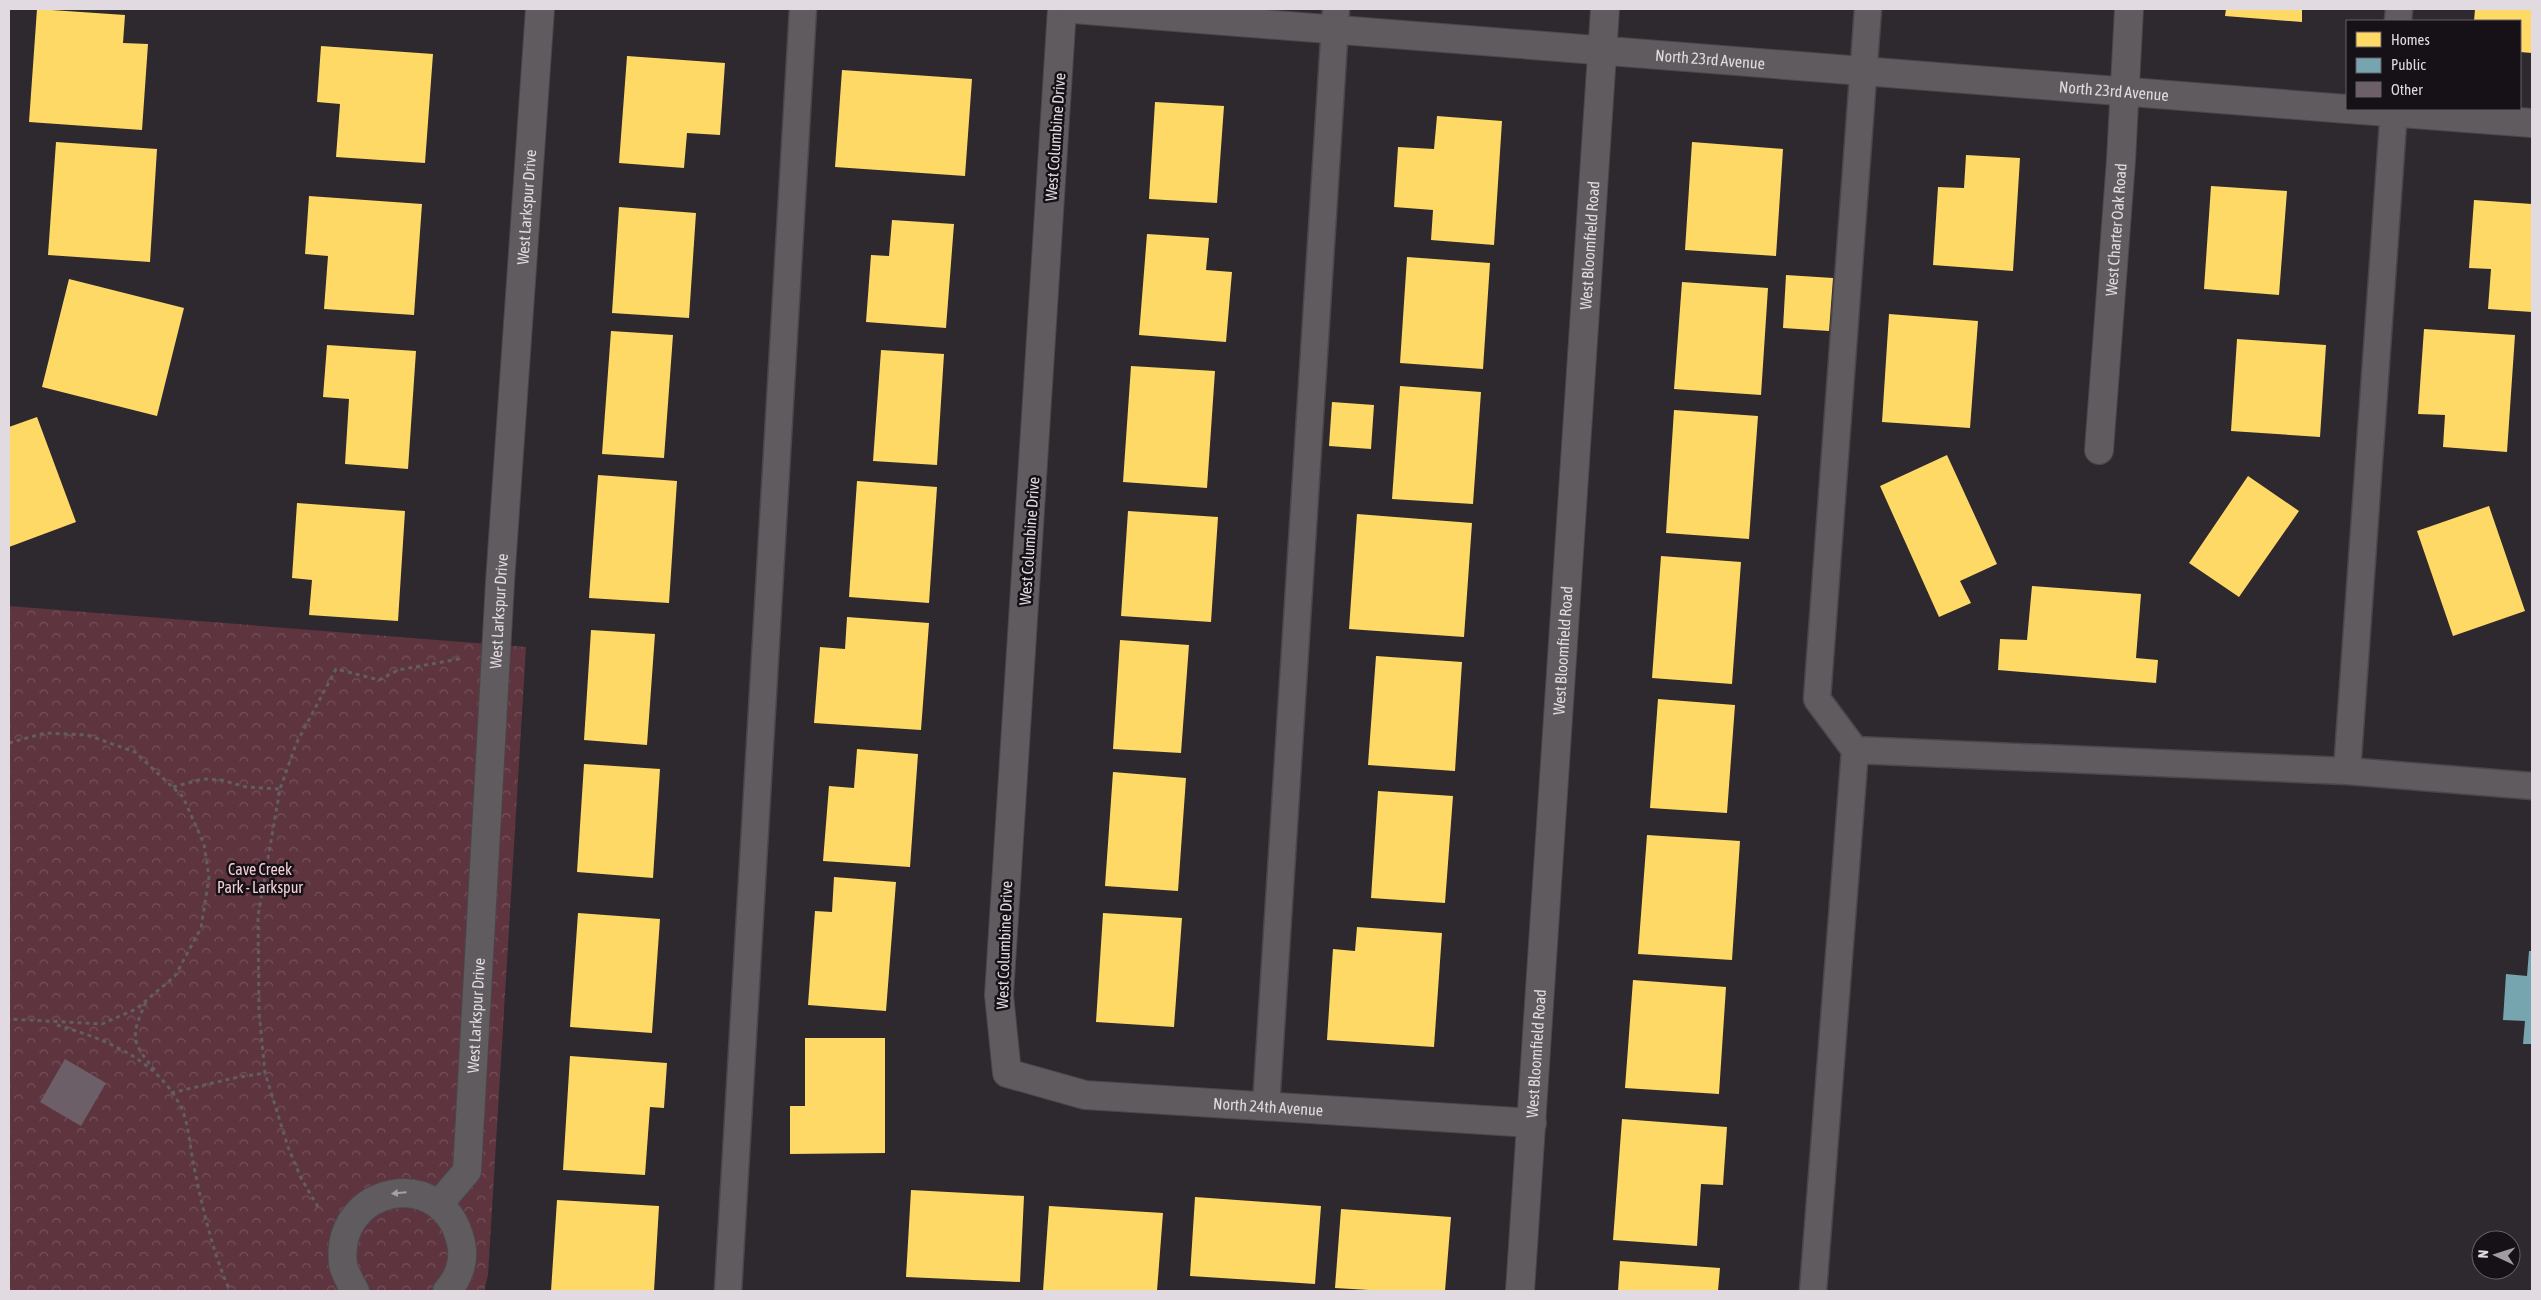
<svg xmlns="http://www.w3.org/2000/svg" width="2541" height="1300" viewBox="0 0 2541 1300" font-family="'Asap Condensed',sans-serif">
<style>
.park{fill:url(#park-crowns)}
.homes{fill:#ffd966}
.public{fill:#76a5af}
.building{fill:#6c5f67}
.lines{fill:none;stroke-linecap:round;stroke-linejoin:round}
.lane-casing{stroke:#4a464b;stroke-width:29}
.street-casing{stroke:#4a464b;stroke-width:30}
.path{stroke:#615d61;stroke-width:3;stroke-dasharray:4 4;stroke-linecap:butt}
.lane{stroke:#5f5b5f;stroke-width:26}
.street{stroke:#5f5b5f;stroke-width:28}
.oneway{fill:#a6a1a6}
.labels{text-anchor:middle;stroke-width:5;stroke-linejoin:round;paint-order:stroke}
.street-label{font-size:16px;fill:#e1dae1;stroke:#151116}
.park-label{font-size:16px;fill:#f4ced6;stroke:#151116}
</style>
<defs>
<pattern id="park-crowns" width="20" height="18" patternUnits="userSpaceOnUse" patternTransform="scale(1.25)"><rect width="20" height="18" fill="#5e343f"/><path d="M2 6a3 3 0 1 1 6 0M12 15a3 3 0 1 1 6 0" fill="none" stroke="#75515a"/></pattern>
</defs>
<rect width="100%" height="100%" fill="#2e292e"/>
<!-- park -->
<path class="park" d="M9 606 526 647 488 1275 484 1291H9Z"/>
<!-- homes -->
<path class="homes" d="M37 9 125 15 123 43 148 44 142 130 29 122Z
M2226 9H2302V22L2225 16Z
M2475 9H2532V53L2520 52V21H2474Z
M321 46 433 54 425 163 336 157 340 104 317 102Z
M627 56 725 63 720 135 687 133 684 168 619 163Z
M842 70 972 79 965 176 835 167Z
M1155 102 1224 106 1217 203 1149 199Z
M1437 116 1502 121 1494 245 1431 240 1433 210 1394 207 1398 147 1434 149Z
M56 142 157 149 150 262 48 255Z
M1692 142 1783 149 1776 256 1685 250Z
M1966 155 2020 158 2013 271 1933 265 1938 187 1964 188Z
M2211 186 2287 191 2279 295 2204 289Z
M309 196 422 204 414 315 324 309 328 256 305 254Z
M2474 200 2532 204V312L2488 309 2491 269 2469 268Z
M619 207 696 213 689 318 612 313Z
M892 220 954 224 946 328 866 322 871 255 889 256Z
M1147 234 1209 238 1206 270 1232 272 1226 342 1139 335Z
M1407 257 1490 263 1483 369 1400 363Z
M1786 275 1833 278 1829 331 1783 328Z
M69 279 184 308 157 416 42 387Z
M1682 282 1768 288 1761 395 1674 389Z
M1889 314 1978 321 1970 428 1882 422Z
M2424 329 2515 335 2507 452 2443 447 2445 415 2418 414Z
M611 331 673 335 664 458 602 454Z
M2237 339 2326 345 2320 437 2231 431Z
M327 345 416 351 408 469 345 464 349 399 323 397Z
M881 350 944 354 937 465 873 461Z
M1131 366 1215 371 1207 488 1123 482Z
M1400 386 1481 392 1473 504 1392 499Z
M1332 402 1374 405 1371 449 1329 446Z
M1674 410 1758 416 1749 539 1666 533Z
M37 417 76 522 9 547V427Z
M1947 455 1997 564 1960 581 1971 603 1939 617 1880 486Z
M598 475 677 481 669 603 589 598Z
M2248 476 2299 511 2239 597 2189 563Z
M857 481 937 487 929 603 849 597Z
M297 503 405 511 398 621 309 615 312 580 292 578Z
M2489 506 2525 611 2453 636 2417 531Z
M1128 511 1218 517 1211 622 1121 616Z
M1357 514 1472 523 1464 637 1349 629Z
M1661 556 1741 562 1732 684 1652 678Z
M2032 586 2141 594 2136 658 2158 660 2156 683 1998 670 2000 639 2027 640Z
M847 617 929 623 921 730 814 723 820 647 845 649Z
M591 630 655 634 647 745 584 740Z
M1120 640 1189 645 1181 753 1113 749Z
M1376 656 1462 662 1455 771 1368 765Z
M1658 699 1735 705 1727 813 1650 808Z
M857 749 918 754 910 867 823 861 829 786 854 788Z
M584 764 660 769 653 878 577 872Z
M1113 772 1186 778 1178 891 1105 886Z
M1378 791 1453 796 1445 903 1371 898Z
M1647 835 1740 841 1732 960 1638 954Z
M834 877 896 882 886 1011 808 1005 815 911 832 912Z
M578 913 660 919 652 1033 570 1027Z
M1103 913 1182 918 1174 1027 1096 1022Z
M1357 927 1442 933 1434 1047 1327 1040 1333 949 1355 951Z
M1633 980 1726 987 1719 1094 1625 1088Z
M805 1038H885V1153L790 1154V1106H805Z
M570 1056 667 1063 664 1108 650 1107 645 1175 563 1170Z
M1622 1119 1727 1127 1723 1185 1701 1184 1697 1246 1613 1240Z
M911 1190 1024 1196 1020 1282 906 1277Z
M1195 1197 1321 1206 1315 1284 1190 1276Z
M557 1200 659 1206 654 1291H551Z
M1049 1206 1163 1213 1157 1291H1043Z
M1341 1209 1451 1217 1445 1291H1386L1335 1288Z
M1620 1261 1720 1268 1718 1291H1618Z"/>
<!-- public -->
<path class="public" d="M2529 951H2532V1044H2523L2525 1021 2503 1020 2506 974 2527 976Z"/>
<!-- building -->
<path class="building" d="M65 1059 106 1083 81 1126 40 1102Z"/>
<g class="lines">
<!-- lane casing -->
<g class="lane-casing">
<path id="lane" d="M2398 21 2399 9
M1855 750 1817 699 1868 9
M2347 771 2394 109
M1266 1106 1336 9
M728 1291 803 9
M1813 1291 1855 750 2347 771 2532 786"/>
</g>
<!-- street casing -->
<g class="street-casing">
<g id="street">
<path id="s1" d="M1062 9 999 995 1007 1073 1085 1095 1532 1123"/>
<path id="s2" d="M1073 9 2347 109"/>
<path d="M2348 109 2532 123"/>
<path id="s3" d="M2099 450 2121 160 2129 9"/>
<path id="s4" d="M439 1204 467 1171 500 582 540 9"/>
<path d="M355 1291C351 1283 344 1272 343 1264 334 1185 444 1164 461 1243 465 1260 459 1278 447 1291"/>
<path id="s5" d="M1520 1291 1605 9"/>
</g>
</g>
<!-- path -->
<path class="path" d="M9 743 45 733 87 735 135 752 183 797 204 844 209 877 201 928 175 976 136 1009 102 1024 9 1019
M173 787 203 779 221 780 246 787 280 789
M146 1002C130 1038 131 1041 156 1072
M57 1025C105 1039 157 1059 181 1107 189 1124 190 1148 194 1167 203 1209 212 1251 230 1291
M171 1093 234 1078 265 1073
M318 1207 301 1178 288 1147 265 1073 259 1012 258 916 280 789 296 744 336 669 379 680 398 670 459 659"/>
<!-- lane -->
<use href="#lane" class="lane"/>
<!-- street -->
<use href="#street" class="street"/>
</g>
<!-- one-way arrows -->
<defs><path id="oneway-solid" d="M-6-.8H1V-3.2L6.5 0L1 3.2V.8H-6Z" transform="scale(1.25)"/></defs>
<use class="oneway" href="#oneway-solid" transform="translate(399 1193) rotate(175)"/>
<g class="labels">
<!-- street labels -->
<g class="street-label">
<text dy="6" stroke="none"><textPath href="#s2" startOffset="639">North 23rd Avenue</textPath></text>
<text dy="6" stroke="none"><textPath href="#s2" startOffset="1044">North 23rd Avenue</textPath></text>
<text transform="translate(1055 137) rotate(-86)" y="6">West Columbine Drive</text>
<text dy="6" stroke="none"><textPath href="#s4" startOffset="1009">West Larkspur Drive</textPath></text>
<text dy="6" stroke="none"><textPath href="#s3" startOffset="221">West Charter Oak Road</textPath></text>
<text dy="6" stroke="none"><textPath href="#s5" startOffset="1048">West Bloomfield Road</textPath></text>
<text transform="translate(1029 541) rotate(-86)" y="6">West Columbine Drive</text>
<text dy="6" stroke="none"><textPath href="#s4" startOffset="604">West Larkspur Drive</textPath></text>
<text dy="6" stroke="none"><textPath href="#s5" startOffset="642">West Bloomfield Road</textPath></text>
<text transform="translate(1004 945) rotate(-88)" y="6">West Columbine Drive</text>
<text dy="6" stroke="none"><textPath href="#s4" startOffset="199">West Larkspur Drive</textPath></text>
<text dy="6" stroke="none"><textPath href="#s5" startOffset="238">West Bloomfield Road</textPath></text>
<text dy="6" stroke="none"><textPath href="#s1" startOffset="1331">North 24th Avenue</textPath></text>
</g>
<!-- park labels -->
<g class="park-label">
<text x="260" y="875">Cave Creek<tspan x="260" dy="18">Park - Larkspur</tspan></text>
</g>
</g>
<!-- border -->
<rect width="2541" height="1300" fill="none" stroke="#e1dae1" stroke-width="20"/>
<!-- legend -->
<rect x="2346" y="20" width="175" height="90" fill="#151116" stroke="#676167"/>
<rect x="2356" y="32" width="25" height="15" fill="#ffd966" stroke="#676167"/>
<text x="2391" y="45" font-size="15" fill="#e1dae1">Homes</text>
<rect x="2356" y="58" width="25" height="15" fill="#76a5af" stroke="#676167"/>
<text x="2391" y="70" font-size="15" fill="#e1dae1">Public</text>
<rect x="2356" y="82" width="25" height="15" fill="#6c5f67" stroke="#676167"/>
<text x="2391" y="95" font-size="15" fill="#e1dae1">Other</text>
<!-- north arrow -->
<g transform="translate(2496 1255) rotate(274)"><circle r="24" fill="#151116" stroke="#676167"/>
<path d="M0-4L9 19L0 12L-9 19Z" fill="#a29ca2"/>
<text y="-8" font-size="14" font-weight="bold" text-anchor="middle" fill="#e1dae1">N</text>
</g>
</svg>
